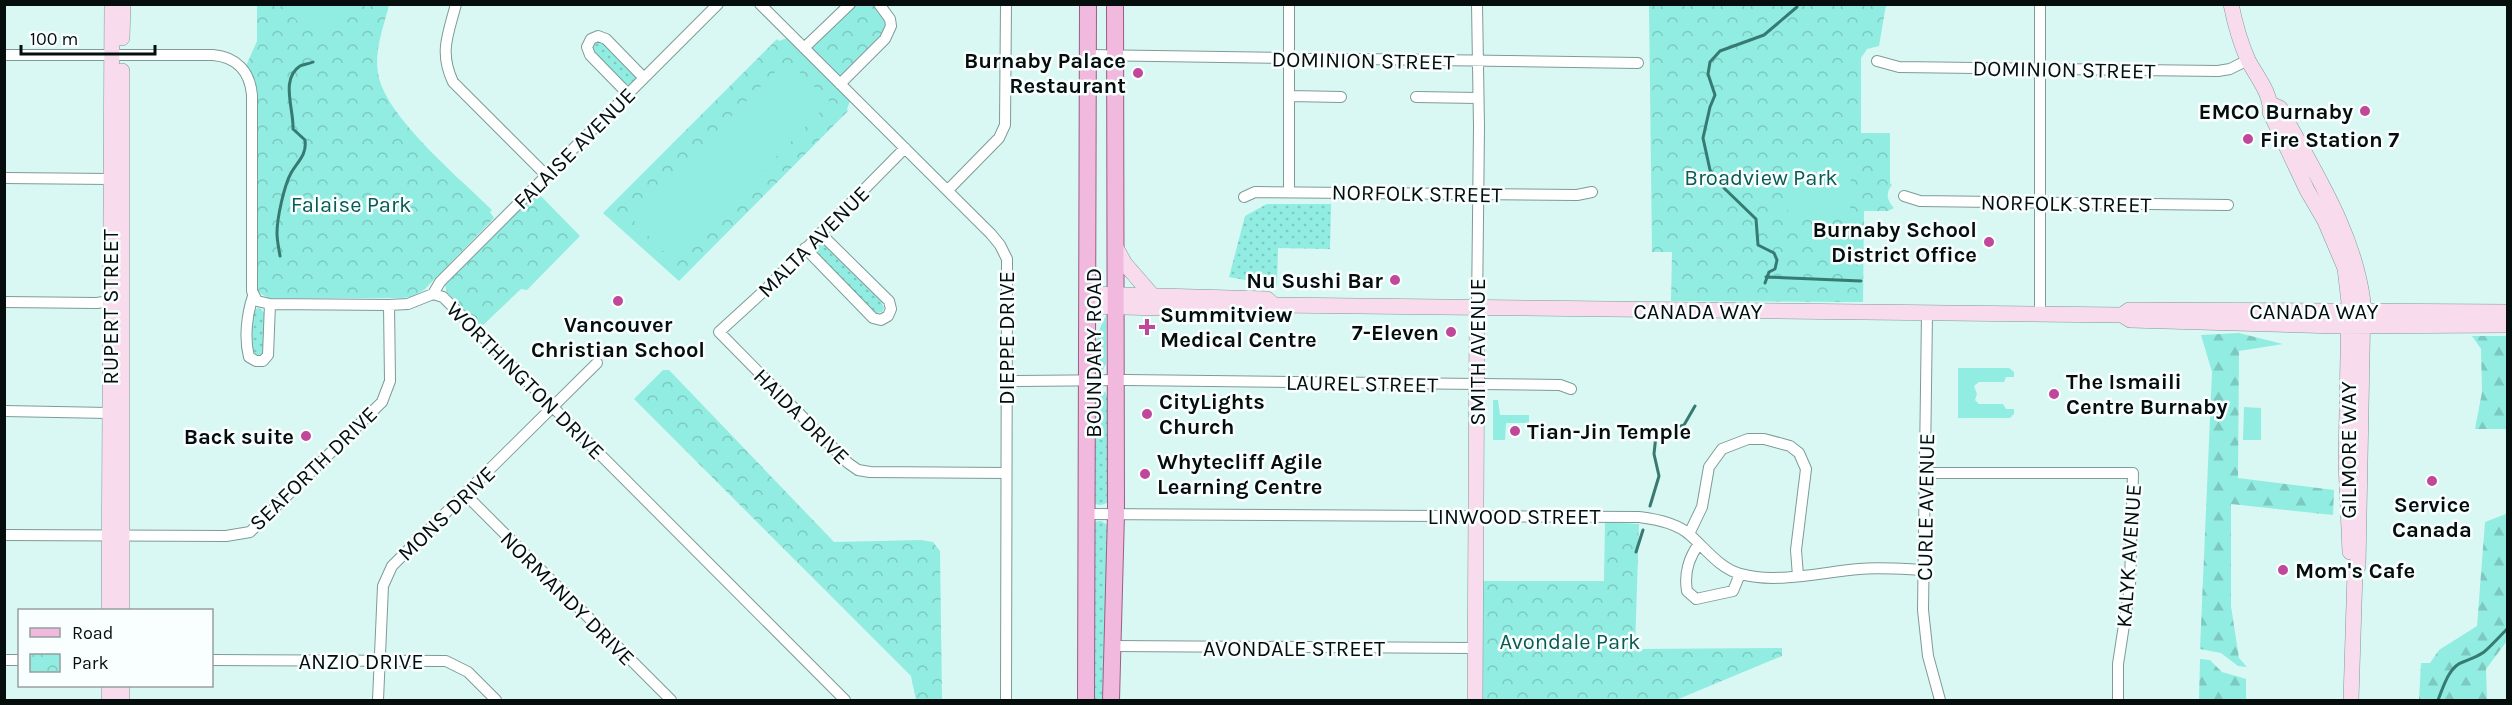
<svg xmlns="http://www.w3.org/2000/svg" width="2512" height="705" viewBox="0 0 2512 705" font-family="Karla,sans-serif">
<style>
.grass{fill:url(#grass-dots)}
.forest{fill:url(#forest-firs)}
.park{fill:url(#park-crowns)}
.garden{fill:#91ece1}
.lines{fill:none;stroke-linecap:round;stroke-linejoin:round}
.stream{stroke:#367a72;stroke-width:3}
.street-casing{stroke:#7e9b97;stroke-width:12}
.secondary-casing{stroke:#7e9b97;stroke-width:16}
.primary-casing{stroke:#995f85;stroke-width:18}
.street{stroke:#fff;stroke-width:10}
.secondary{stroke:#f8dcee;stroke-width:15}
.primary{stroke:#f1b9dd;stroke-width:16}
.poi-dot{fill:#c1479a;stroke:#f9fffe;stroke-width:2}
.labels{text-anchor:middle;stroke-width:5;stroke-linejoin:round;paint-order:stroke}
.poi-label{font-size:22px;font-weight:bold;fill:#050e0d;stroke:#f9fffe;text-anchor:start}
.street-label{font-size:22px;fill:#050e0d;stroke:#f9fffe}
.park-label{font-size:22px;fill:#095b54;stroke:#f9fffe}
</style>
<defs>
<pattern id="grass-dots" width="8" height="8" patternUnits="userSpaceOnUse" patternTransform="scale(1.5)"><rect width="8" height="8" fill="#91ece1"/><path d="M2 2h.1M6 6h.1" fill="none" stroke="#7cc9c0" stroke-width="1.8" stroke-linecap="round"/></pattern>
<pattern id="forest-firs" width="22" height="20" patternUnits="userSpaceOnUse" patternTransform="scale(1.5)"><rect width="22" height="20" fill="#91ece1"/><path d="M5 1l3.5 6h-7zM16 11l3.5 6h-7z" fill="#7cc9c0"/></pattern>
<pattern id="park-crowns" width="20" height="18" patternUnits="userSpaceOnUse" patternTransform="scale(1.5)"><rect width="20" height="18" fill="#91ece1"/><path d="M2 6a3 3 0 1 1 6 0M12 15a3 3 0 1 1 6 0" fill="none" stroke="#7cc9c0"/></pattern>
</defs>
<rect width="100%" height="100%" fill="#d9f8f3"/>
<!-- grass -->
<path class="grass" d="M602 40 636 76V80L632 85C621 86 593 55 591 44L595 41Z
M1267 204H1331L1330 249 1278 248 1277 286 1229 277 1245 216Z
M823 243 879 296 884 308 882 312 877 313 872 310 815 251 816 246Z
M259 308 265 313 266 348 260 357 254 355 252 350 251 316 255 309Z
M1106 316V364L1101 373 1096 371C1090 356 1098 329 1106 316Z
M1100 389 1106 393 1107 398 1109 498 1107 503 1101 505 1094 504V391Z
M1101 521 1108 525 1105 700H1091L1094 522Z"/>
<!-- forest -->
<path class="forest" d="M2239 333 2283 344 2239 351 2238 478 2334 490 2333 515 2231 504V606L2239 658 2247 667 2238 666 2221 653 2200 649 2212 372 2201 335Z
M2472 336H2507V429H2475L2482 392 2481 349Z
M2506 514 2507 641 2486 669 2487 700H2419L2421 663H2430L2439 650 2477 626 2485 522Z
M2200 659 2210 660 2222 672 2246 679V700H2199Z"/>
<!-- park -->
<path class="park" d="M257 5H389C384 26 374 50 378 73 384 116 461 179 492 210L490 212 494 218 424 290 411 297 402 298H268L258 292 246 66 257 41Z
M853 5H874L888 24 884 35 835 85 850 101 847 109 848 111 679 281 603 213 777 39 779 41 787 38 803 53Z
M1649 5H1886L1879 46 1867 49 1861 58V133H1890V183L1892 185C1885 193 1887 201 1894 208L1888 211H1864L1863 302 1671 301 1672 252H1652Z
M537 192 580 236 527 290 521 289 481 327 447 292 445 285Z
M663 370H669L834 542 921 540 933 542 940 551 942 700H916L911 676 634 399Z
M1605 522 1639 524 1635 649 1782 648V656L1676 700H1482L1483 581H1604Z"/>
<!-- garden -->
<path class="garden" d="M280 5H345C343 20 340 27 326 34L302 25Z
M787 60 830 102 753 180 710 138Z
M706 141 749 183 672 260 630 217Z
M1789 163 1851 165 1850 214 1788 212Z
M1958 368H2009L2014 372V377H2006L2004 382H1979L1974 386 1977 394 1975 400 1979 404H2003L2006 409H2014V414L2010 418H1958Z
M1493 400H1498L1500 415H1529V423H1506L1505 440H1493Z
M2244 407 2261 408V440H2243Z"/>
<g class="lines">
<!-- stream -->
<path class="stream" d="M280 256C279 249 277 241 277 233 277 218 284 186 291 173 298 161 307 155 305 140L293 129C294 109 280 79 300 66 304 64 309 64 313 62
M1766 277 1861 281
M1765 283 1769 272 1775 269 1777 260 1774 253 1758 245 1756 219 1725 189 1710 170 1703 138 1710 107 1715 95 1708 74 1710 62 1720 51 1764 35 1797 7
M1650 506 1659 476 1654 454 1656 435 1684 425 1695 406
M1636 552 1643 530
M2438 700C2443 688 2449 666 2463 662 2470 659 2477 657 2484 652 2492 645 2500 636 2508 628"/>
<!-- street casing -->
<g class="street-casing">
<path id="street" d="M456 4C448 35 439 52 453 82L547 176
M760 4 991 234 1000 245 1007 259 1006 700
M1477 4 1479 127 1477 309
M2040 4V314
M804 48 850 4
M4 55H213C237 57 250 72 252 95V291L257 301 270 304 389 305 408 304 433 294 443 297 845 700
M1088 55 1638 63
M1877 61 1899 67 2218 71 2230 69 2248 60
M840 84 885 39 891 26 890 19 879 4
M628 94 590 55 587 47 591 39 598 36 606 39 644 78
M1290 96 1341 97
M1416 97 1478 98
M905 148 765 290 719 332 848 463 858 470 870 472 1006 473
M4 178 111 179
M948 190 999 138 1005 125 1006 4
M1289 191V4
M1904 196 1920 201 2228 205
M1244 197 1255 192 1577 195 1592 192
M805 248 873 318 881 320 888 316 891 309 889 301 820 233
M433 294 440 282 718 4
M253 296C247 314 244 338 249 357L256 361H263L268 355 270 304
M4 302 97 303 115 300
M1927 313 1923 610 1928 656 1940 700
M1007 381 1126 380 1560 385 1571 389
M4 411 109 413
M1926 473H2133L2130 586 2118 664V700
M466 495 671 700
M1086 514 1639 517C1656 519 1678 524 1690 535 1705 548 1720 569 1741 574 1775 584 1824 572 1859 569 1880 567 1902 569 1923 570
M1689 534 1702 507 1709 467 1722 449 1748 439H1764L1790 446 1799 453 1806 469 1796 550 1798 576
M4 535 226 536 250 532 382 402 390 381 389 305
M1699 544C1689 557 1684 574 1687 591L1696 599 1733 591 1740 574
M1113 646 1475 648
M4 660H20
M212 660 446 661 468 672 496 700
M378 700 383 586 392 566 597 363"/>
</g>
<!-- secondary casing -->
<g class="secondary-casing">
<path id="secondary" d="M2231 4C2235 24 2240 42 2248 60 2256 76 2272 94 2270 112L2307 190 2325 221 2345 268 2349 302 2346 463 2350 552
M122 38 123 4
M122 71V610
M2271 104 2280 108C2313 170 2354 231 2363 302L2358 566 2355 572 2351 700
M1116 248 1125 264 1152 295
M1088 294 1267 299 1274 305
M1088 306 1266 311 1274 305 2122 315 2130 320 2337 326 2508 325
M2122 315 2129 310 2508 312
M109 610 112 4
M109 686V700
M122 700V686
M1475 700 1477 309"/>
</g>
<!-- primary casing -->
<g class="primary-casing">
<path id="primary" d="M1086 700 1088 4
M1111 700 1116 514 1115 4"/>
</g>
<!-- street -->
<use href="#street" class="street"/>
<!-- secondary -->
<use href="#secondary" class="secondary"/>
<!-- primary -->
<use href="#primary" class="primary"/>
</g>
<!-- markers -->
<g class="poi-dot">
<circle cx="1138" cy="73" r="6"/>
<circle cx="2365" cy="111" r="6"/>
<circle cx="2248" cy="139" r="6"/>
<circle cx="1989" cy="242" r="6"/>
<circle cx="1395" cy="280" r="6"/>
<circle cx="618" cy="301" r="6"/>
<path d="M1144 318h6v6h6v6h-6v6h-6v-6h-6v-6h6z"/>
<circle cx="1451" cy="332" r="6"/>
<circle cx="2054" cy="394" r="6"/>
<circle cx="1147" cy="414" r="6"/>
<circle cx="1515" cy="431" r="6"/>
<circle cx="306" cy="436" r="6"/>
<circle cx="1145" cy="474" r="6"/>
<circle cx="2432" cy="481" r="6"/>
<circle cx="2283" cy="570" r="6"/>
</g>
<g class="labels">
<!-- poi labels -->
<g class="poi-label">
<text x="1126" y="68" text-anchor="end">Burnaby Palace<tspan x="1126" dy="25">Restaurant</tspan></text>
<text x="2353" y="119" text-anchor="end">EMCO Burnaby</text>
<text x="2260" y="147">Fire Station 7</text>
<text x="1977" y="237" text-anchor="end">Burnaby School<tspan x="1977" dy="25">District Office</tspan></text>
<text x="1383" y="288" text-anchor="end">Nu Sushi Bar</text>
<text x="1160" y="322">Summitview<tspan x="1160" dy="25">Medical Centre</tspan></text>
<text x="618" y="332" text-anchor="middle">Vancouver<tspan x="618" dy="25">Christian School</tspan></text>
<text x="1439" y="340" text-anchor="end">7-Eleven</text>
<text x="2066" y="389">The Ismaili<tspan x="2066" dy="25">Centre Burnaby</tspan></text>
<text x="1159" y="409">CityLights<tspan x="1159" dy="25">Church</tspan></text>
<text x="1527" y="439">Tian-Jin Temple</text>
<text x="294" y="444" text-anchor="end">Back suite</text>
<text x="1157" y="469">Whytecliff Agile<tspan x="1157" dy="25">Learning Centre</tspan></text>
<text x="2432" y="512" text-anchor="middle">Service<tspan x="2432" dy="25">Canada</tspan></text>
<text x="2295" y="578">Mom's Cafe</text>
</g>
<!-- street labels -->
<g class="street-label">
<text transform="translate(1363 60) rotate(1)" y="8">DOMINION STREET</text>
<text transform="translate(2064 69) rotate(1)" y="8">DOMINION STREET</text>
<text transform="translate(574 148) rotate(-45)" y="8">FALAISE AVENUE</text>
<text transform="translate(1417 193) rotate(1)" y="8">NORFOLK STREET</text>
<text transform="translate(2066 203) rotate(1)" y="8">NORFOLK STREET</text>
<text transform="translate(813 241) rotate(-45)" y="8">MALTA AVENUE</text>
<text transform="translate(110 307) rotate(-90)" y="8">RUPERT STREET</text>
<text x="1698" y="319">CANADA WAY</text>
<text x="2314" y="319">CANADA WAY</text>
<text transform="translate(1006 338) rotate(-90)" y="8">DIEPPE DRIVE</text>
<text transform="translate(1477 352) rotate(-90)" y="8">SMITH AVENUE</text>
<text transform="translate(1093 353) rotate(-90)" y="8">BOUNDARY ROAD</text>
<text transform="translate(526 380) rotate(45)" y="8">WORTHINGTON DRIVE</text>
<text transform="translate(1362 383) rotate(1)" y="8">LAUREL STREET</text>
<text transform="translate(802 416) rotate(45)" y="8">HAIDA DRIVE</text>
<text transform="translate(2348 450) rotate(-90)" y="8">GILMORE WAY</text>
<text transform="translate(313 468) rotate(-44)" y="8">SEAFORTH DRIVE</text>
<text transform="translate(1925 507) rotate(-89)" y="8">CURLE AVENUE</text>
<text transform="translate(446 513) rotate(-44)" y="8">MONS DRIVE</text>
<text x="1514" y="524">LINWOOD STREET</text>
<text transform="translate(2128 556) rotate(-86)" y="8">KALYK AVENUE</text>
<text transform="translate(568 598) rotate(45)" y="8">NORMANDY DRIVE</text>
<text x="1294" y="656">AVONDALE STREET</text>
<text x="361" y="669">ANZIO DRIVE</text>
</g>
<!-- park labels -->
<g class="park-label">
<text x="1761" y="185">Broadview Park</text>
<text x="351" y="212">Falaise Park</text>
<text x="1570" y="649">Avondale Park</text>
</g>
</g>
<!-- border -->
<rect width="2512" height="705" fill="none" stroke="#050e0d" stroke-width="12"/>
<!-- legend -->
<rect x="18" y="609" width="195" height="78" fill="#f9fffe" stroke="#979f9e" stroke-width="1.5"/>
<rect x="30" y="628" width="30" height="9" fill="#f1b9dd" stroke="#979f9e" stroke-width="1.5"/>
<text x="72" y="639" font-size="18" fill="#050e0d">Road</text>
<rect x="30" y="654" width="30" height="18" fill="url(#park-crowns)" stroke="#979f9e" stroke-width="1.5"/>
<text x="72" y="669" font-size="18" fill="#050e0d">Park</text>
<!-- scale -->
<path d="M21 45v9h134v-9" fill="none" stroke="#050e0d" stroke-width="3"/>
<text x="30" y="45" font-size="18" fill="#050e0d" stroke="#f9fffe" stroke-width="4.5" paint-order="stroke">100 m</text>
</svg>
